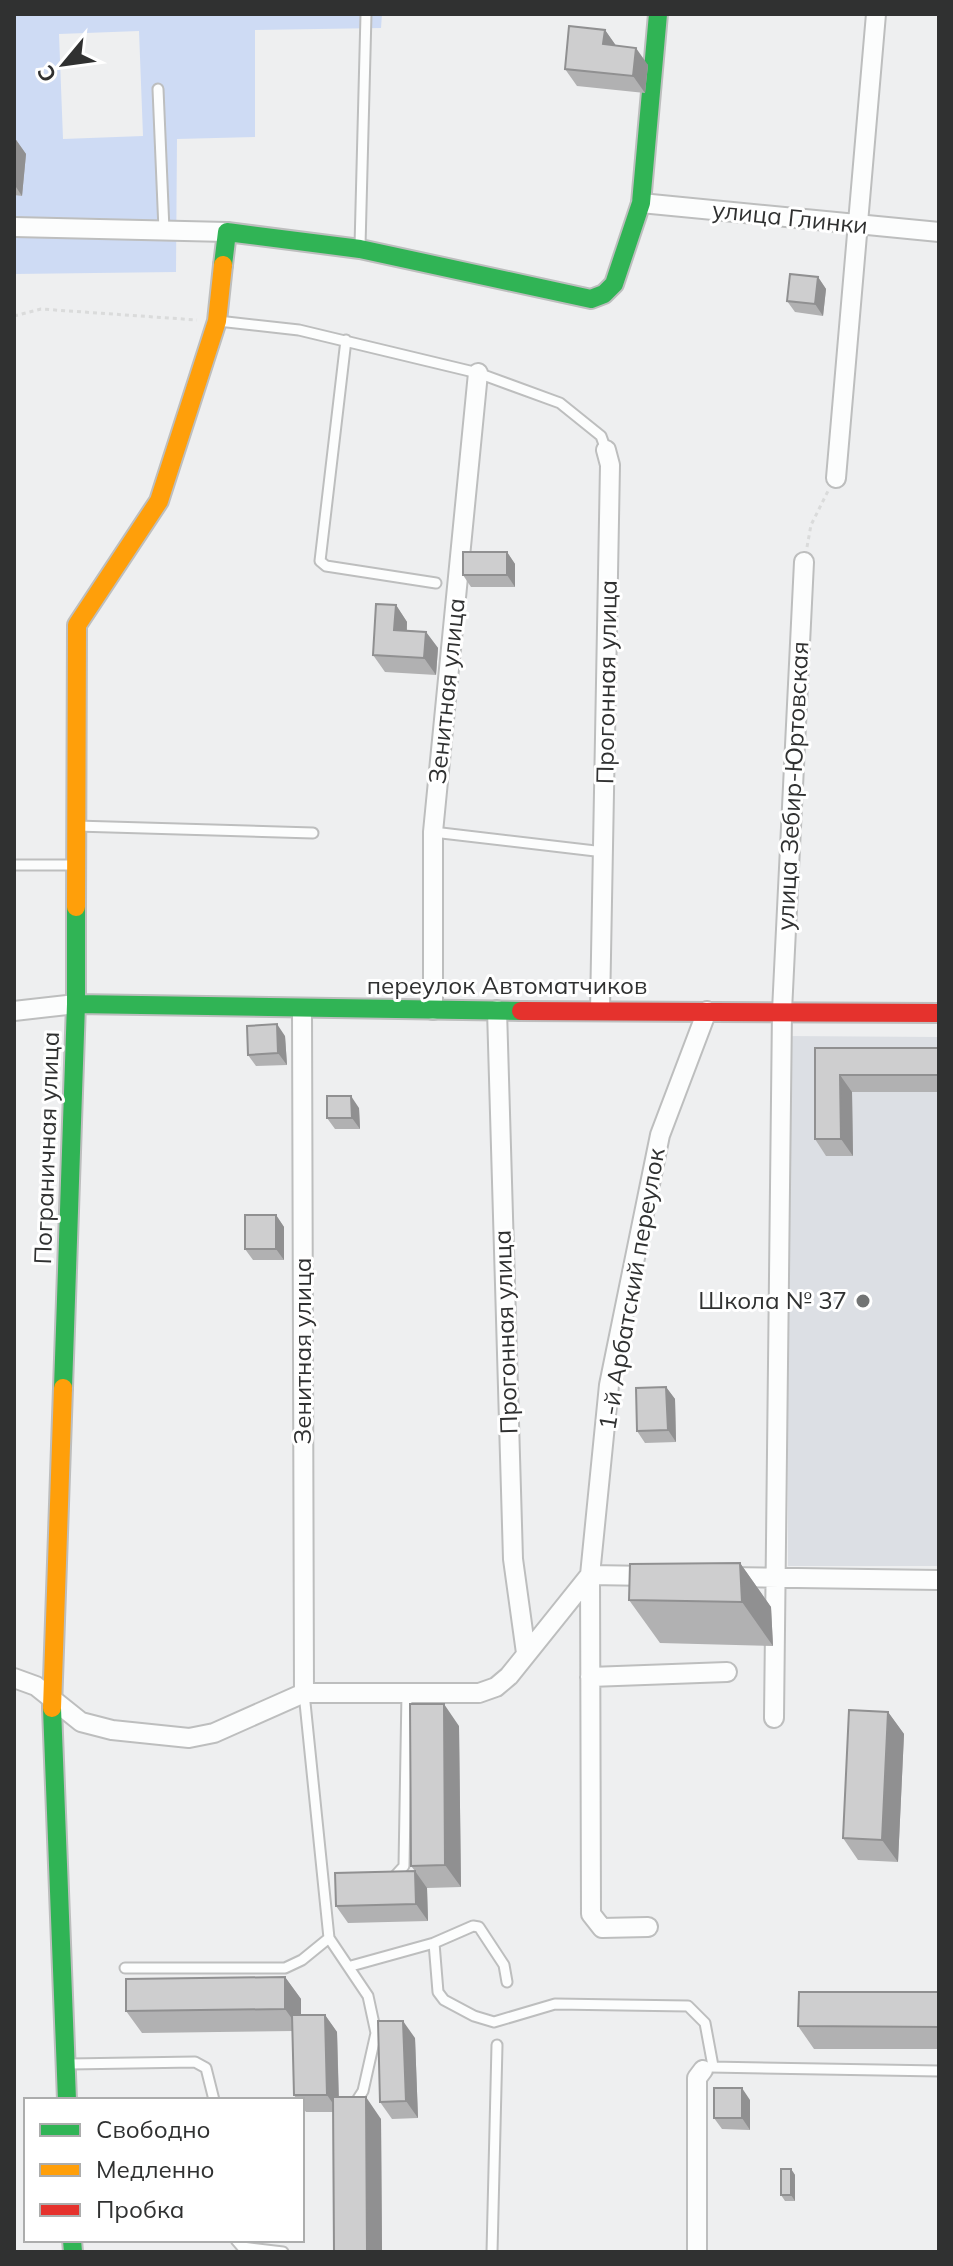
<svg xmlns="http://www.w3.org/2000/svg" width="953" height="2266" viewBox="0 0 953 2266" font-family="Mulish,sans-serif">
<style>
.built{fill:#dcdfe4}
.grass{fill:#cedbf4;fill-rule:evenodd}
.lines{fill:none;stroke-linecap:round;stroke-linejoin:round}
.lane-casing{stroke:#bdbebe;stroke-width:13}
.street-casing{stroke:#bdbebe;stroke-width:22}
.fast-casing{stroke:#bdbebe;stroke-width:22}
.slow-casing{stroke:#bdbebe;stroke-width:22}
.jam-casing{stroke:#bdbebe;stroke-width:22}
.path{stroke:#dadbdb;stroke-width:3;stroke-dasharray:4 4;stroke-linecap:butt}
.lane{stroke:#fcfdfd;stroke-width:9}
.street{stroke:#fcfdfd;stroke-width:18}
.fast{stroke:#30b455;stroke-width:18}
.slow{stroke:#ff9f0a;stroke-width:18}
.jam{stroke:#e5322d;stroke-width:18}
.wall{fill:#b1b1b2}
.shaded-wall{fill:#909091}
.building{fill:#cececf;stroke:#909091;stroke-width:2}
.poi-dot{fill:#727474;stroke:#fff;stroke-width:3}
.labels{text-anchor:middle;stroke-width:6;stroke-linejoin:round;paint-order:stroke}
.street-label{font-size:24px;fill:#303131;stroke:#fff}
.poi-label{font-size:24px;fill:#303131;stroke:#fff;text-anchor:end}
</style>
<rect width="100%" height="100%" fill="#eeeff0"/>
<!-- built -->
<path class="built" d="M787 1036 939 1037V1566H788Z"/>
<!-- grass -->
<path class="grass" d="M14 14H382L381 28 255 30V137L177 139 176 272 14 274ZM139 31 143 136 63 139 59 34Z"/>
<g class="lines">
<!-- lane casing -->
<g class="lane-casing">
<path id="lane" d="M158 89 164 230
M360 246 366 14
M218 321 299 330 478 373 560 403 601 436 606 450
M346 340 320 561 326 566 436 583
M76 826 313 833
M433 832 604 852
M14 865H74
M394 1877 404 1866 407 1693
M329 1938 368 1996 376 2033 363 2091 354 2105
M434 1943 473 1926 479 1927 504 1965 507 1982
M351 1966 434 1943 438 1992 444 2000 474 2016 494 2022 555 2004 688 2006 705 2023 713 2066
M125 1968H285L302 1960 329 1938 304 1693
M69 2064 195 2062 206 2068 214 2100
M710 2067 939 2071
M236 2240 242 2247 283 2252
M492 2252 497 2045"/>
</g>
<!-- street casing -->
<g class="street-casing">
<path id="street" d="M641 203 939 232
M14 227 227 232
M836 478 876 14
M302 1010 304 1693
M433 1010V832L478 373
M497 1010 513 1559 526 1653
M600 1010 610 465 606 450
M14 1011 76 1004
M590 1575 652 1576
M726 1577 939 1580
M590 1677 727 1672
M14 1678 36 1686 81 1722 112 1730 189 1738 214 1733 304 1693H479L496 1687 509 1676 590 1575
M774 1718 782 1011 804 562
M648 1927 602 1928 591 1914 590 1575 609 1385 660 1135 707 1011
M697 2252V2078L703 2070"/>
</g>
<!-- fast casing -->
<g class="fast-casing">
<path id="fast" d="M223 265 227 232 360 249 591 299 604 294 614 284 641 203 658 14
M76 1004 521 1011
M63 1388 76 1004V907
M52 1708 67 2100
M72 2240 73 2252"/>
</g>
<!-- slow casing -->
<g class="slow-casing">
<path id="slow" d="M76 907 77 625 159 501 217 321 223 265
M52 1708 63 1388"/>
</g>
<!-- jam casing -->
<g class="jam-casing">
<path id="jam" d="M521 1011 939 1013"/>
</g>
<!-- path -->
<path class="path" d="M14 316 41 309 197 320
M807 547 811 525 828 491"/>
<!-- lane -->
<use href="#lane" class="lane"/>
<!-- street -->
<use href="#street" class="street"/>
<!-- fast -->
<use href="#fast" class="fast"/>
<!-- slow -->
<use href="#slow" class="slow"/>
<!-- jam -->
<use href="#jam" class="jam"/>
</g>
<!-- wall -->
<path class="wall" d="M605 30 616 46 648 65 645 93 577 86 565 69Z
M14 137 26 154 22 196 14 195Z
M818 277 826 289 823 316 795 312 787 301Z
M507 552 515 564V587H471L463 575Z
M396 605 407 622V630L426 632 438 648 436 675 385 672 373 655Z
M285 1036 287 1065 256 1066 248 1055Z
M815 1048H939V1092H852L853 1156H826L815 1139Z
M359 1108 360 1129H335L327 1118Z
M276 1215 284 1227V1260H253L245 1249Z
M666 1387 675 1399 676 1442 645 1443 637 1431Z
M740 1563 771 1607 773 1646 660 1643 629 1600Z
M888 1712 904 1734 898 1862 858 1860 843 1838Z
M459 1726 461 1887 427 1888 428 1921 348 1923 336 1906 415 1871 411 1866Z
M285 1977 301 1999V2015H325L337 2032 339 2097 381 2119 382 2252H334L333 2112H306L302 2107V2100H297L294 2095 292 2031 142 2033 126 2011Z
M939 1992V2049H814L798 2026Z
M415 2038 418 2118 392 2119 380 2102Z
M750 2100V2130L722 2129 714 2118Z
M791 2169 795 2175V2201H785L781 2195Z"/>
<!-- shaded-wall -->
<path class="shaded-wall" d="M605 30 617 47 603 44Z
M636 48 648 65 645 93 633 76Z
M14 137 26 154 22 196 14 184Z
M818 277 826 289 823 316 815 304Z
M507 552 515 564V587L507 575Z
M396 605 407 622 406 647 394 630Z
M426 632 438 648 436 675 424 658Z
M277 1024 285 1036 287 1065 278 1053Z
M840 1075 852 1092 853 1156 841 1139Z
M351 1096 359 1108 360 1129 352 1118Z
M276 1215 284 1227V1260L276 1249Z
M666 1387 675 1399 676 1442 668 1430Z
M740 1563 771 1607 773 1646 742 1602Z
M444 1704 459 1726 461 1887 445 1865Z
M888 1712 904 1734 898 1862 882 1840Z
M415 1871 427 1888 428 1921 416 1904Z
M285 1977 301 1999V2031L285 2009Z
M325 2015 337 2032 339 2112 327 2095Z
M403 2021 415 2038 418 2118 406 2101Z
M742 2088 750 2100V2130L742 2118Z
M366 2097 381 2119 382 2252H367Z
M791 2169 795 2175V2201L791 2195Z"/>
<!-- building -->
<path class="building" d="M569 26 605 30 603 44 636 48 633 76 565 69Z
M790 274 818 277 815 304 787 301Z
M463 552H507V575H463Z
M376 604 396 605 394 630 426 632 424 658 373 655Z
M277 1024 278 1053 248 1055 247 1026Z
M815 1048H939V1075H840L841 1139H815Z
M327 1096H351L352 1118H327Z
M245 1215H276V1249H245Z
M666 1387 668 1430 637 1431 636 1388Z
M740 1563 742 1602 629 1600 630 1564Z
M410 1704H444L445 1865 411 1866Z
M849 1710 888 1712 882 1840 843 1838Z
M415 1871 416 1904 336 1906 335 1873Z
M285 1977V2009L126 2011V1979Z
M799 1992H939V2027L798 2026Z
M292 2015H325L327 2095H294Z
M378 2021H403L406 2101 380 2102Z
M714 2088H742V2118H714Z
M333 2097H366L367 2252H334Z
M781 2169H791V2195H781Z"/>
<!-- markers -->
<circle class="poi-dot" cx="863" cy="1301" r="8"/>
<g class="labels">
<!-- street labels -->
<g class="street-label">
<text transform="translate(790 218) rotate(6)" y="8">улица Глинки</text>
<text transform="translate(607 682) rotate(-89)" y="8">Прогонная улица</text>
<text transform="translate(447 691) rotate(-84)" y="8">Зенитная улица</text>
<text transform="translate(793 786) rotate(-87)" y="8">улица Зебир-Юртовская</text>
<text x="507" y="994">переулок Автоматчиков</text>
<text transform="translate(47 1148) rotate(-88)" y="8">Пограничная улица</text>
<text transform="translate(632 1289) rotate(-80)" y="8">1-й Арбатский переулок</text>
<text transform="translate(506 1332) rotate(-92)" y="8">Прогонная улица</text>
<text transform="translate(303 1351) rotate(-90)" y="8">Зенитная улица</text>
</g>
<!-- poi labels -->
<g class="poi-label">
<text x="847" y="1309">Школа № 37</text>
</g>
</g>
<!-- border -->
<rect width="953" height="2266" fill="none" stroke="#303131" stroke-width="32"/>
<!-- legend -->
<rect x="24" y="2098" width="280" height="144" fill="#ffffff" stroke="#acadad" stroke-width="2"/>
<rect x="40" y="2124" width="40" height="12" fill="#30b455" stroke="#acadad" stroke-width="2"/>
<text x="96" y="2138" font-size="24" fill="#303131">Свободно</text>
<rect x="40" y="2164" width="40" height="12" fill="#ff9f0a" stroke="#acadad" stroke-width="2"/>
<text x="96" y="2178" font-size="24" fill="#303131">Медленно</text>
<rect x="40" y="2204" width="40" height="12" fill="#e5322d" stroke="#acadad" stroke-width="2"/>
<text x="96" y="2218" font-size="24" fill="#303131">Пробка</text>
<!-- north arrow -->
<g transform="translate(64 64) rotate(241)" stroke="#ffffff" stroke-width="6" paint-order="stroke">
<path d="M0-6L14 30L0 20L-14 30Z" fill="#303131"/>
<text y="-12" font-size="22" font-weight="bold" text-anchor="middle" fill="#303131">С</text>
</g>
</svg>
